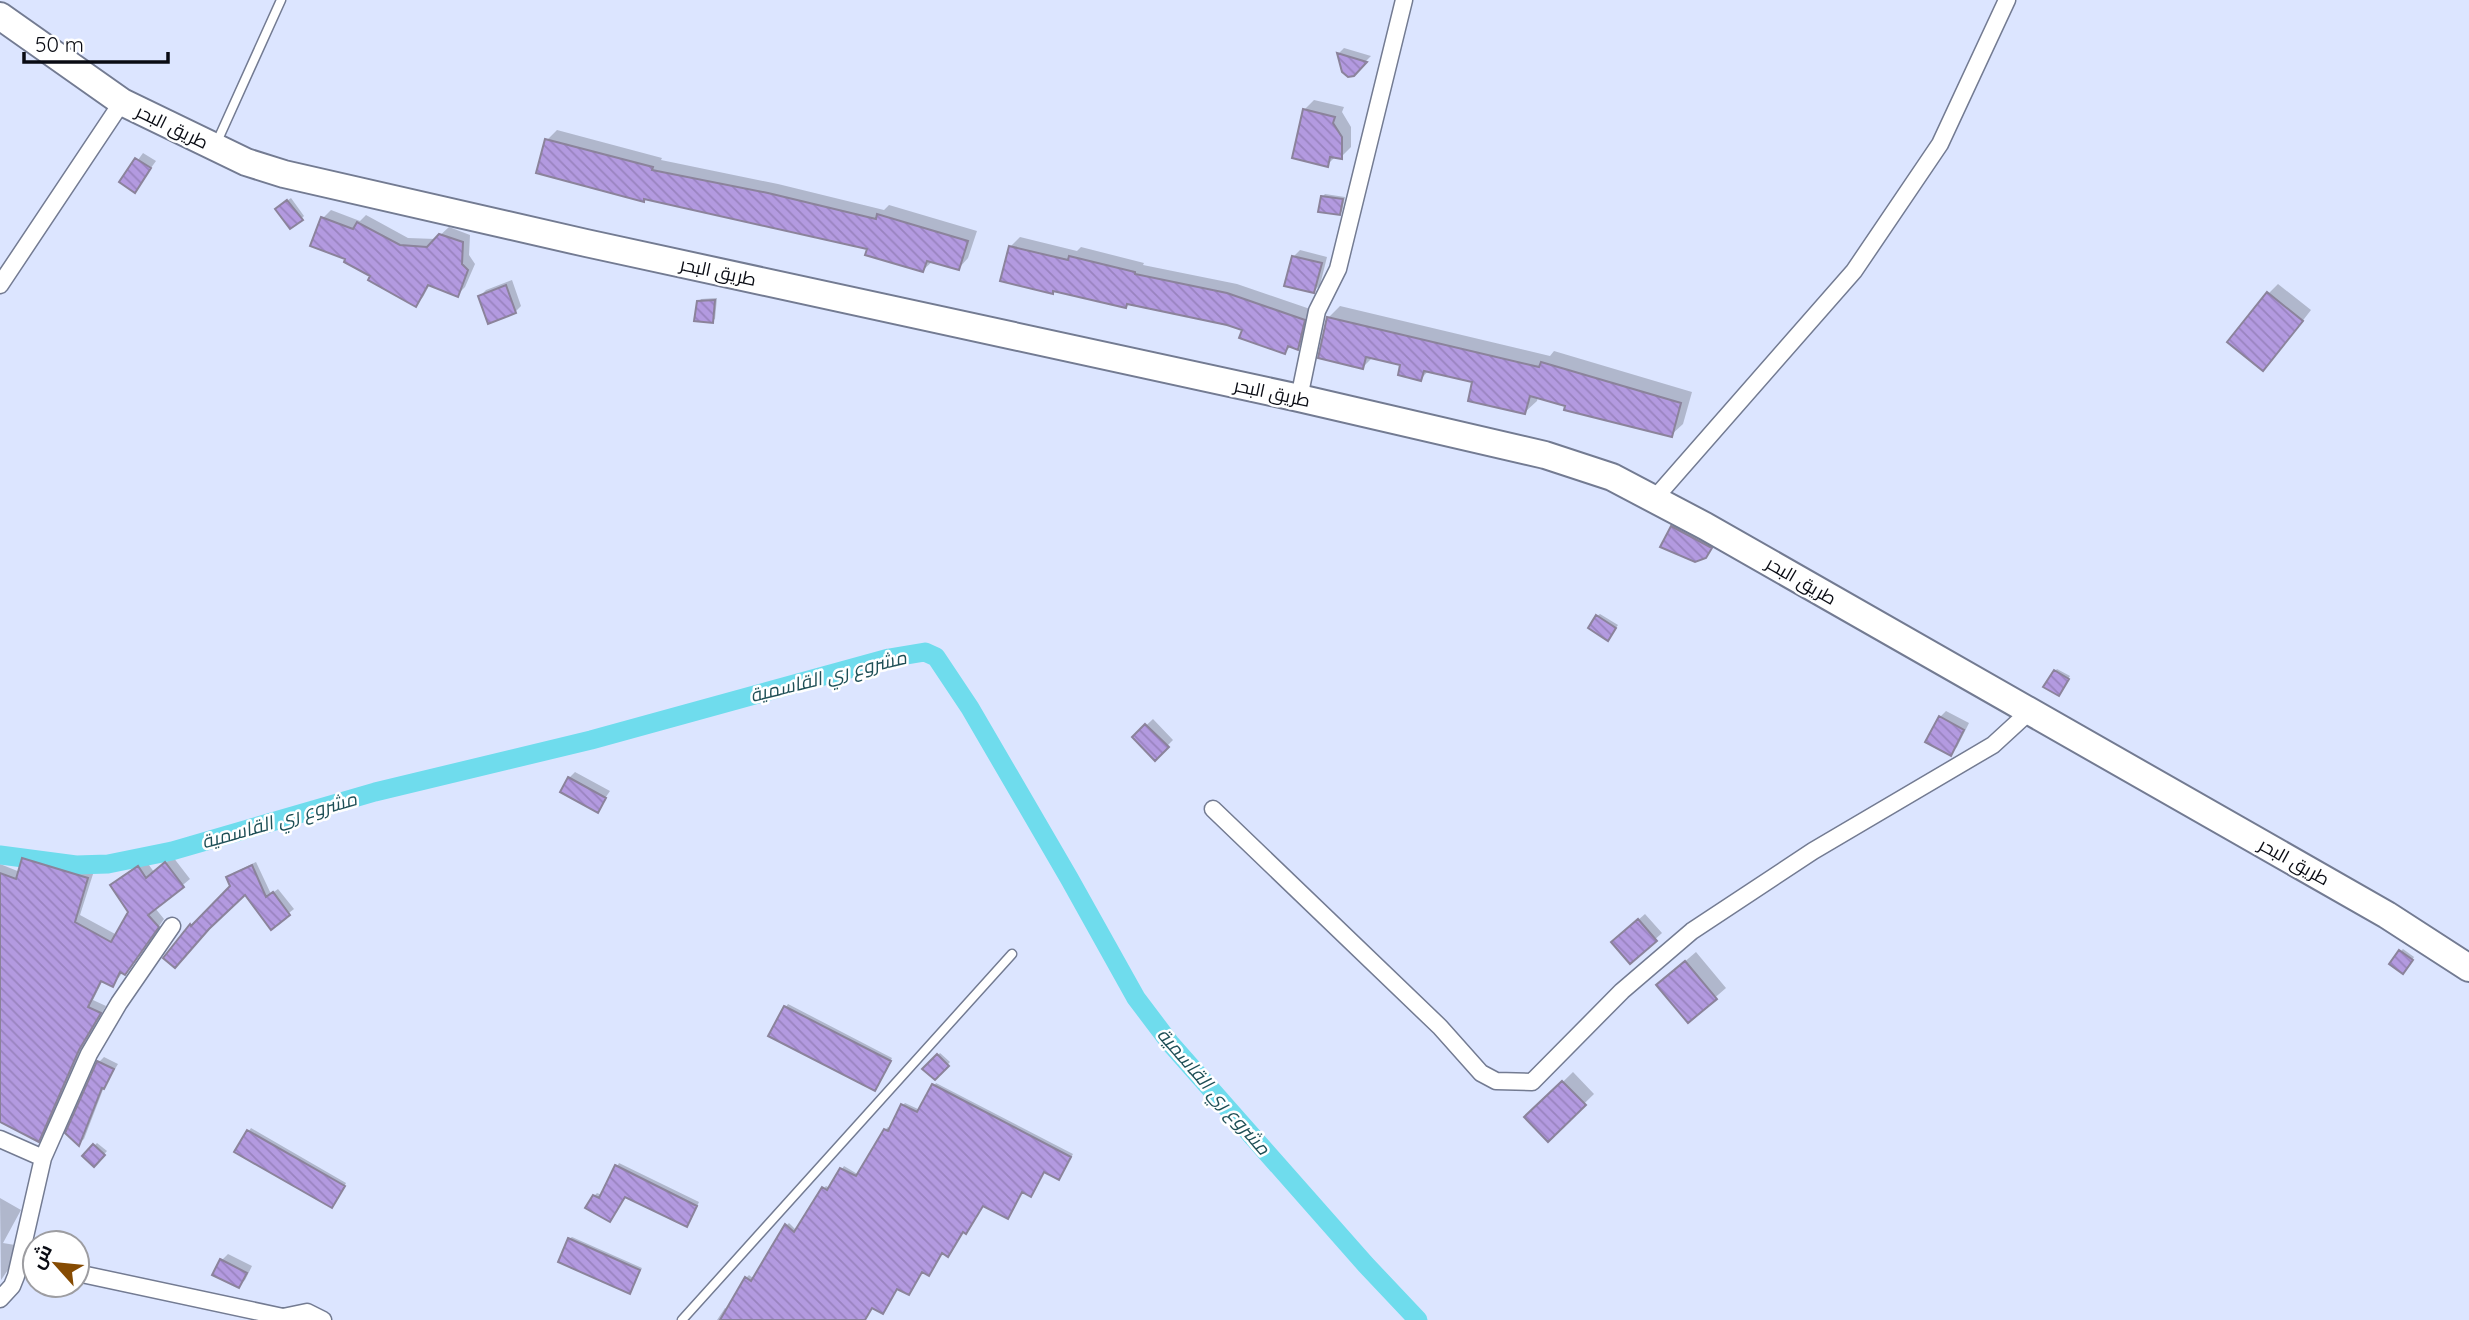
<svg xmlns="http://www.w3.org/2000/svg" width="2469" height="1320" viewBox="0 0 2469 1320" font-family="Quicksand,Cairo,sans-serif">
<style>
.shadow{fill:#0003}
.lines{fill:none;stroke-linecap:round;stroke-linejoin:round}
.canal{stroke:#6fdced;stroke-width:19}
.building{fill:url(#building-back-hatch);stroke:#8b839b;stroke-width:2}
.service-casing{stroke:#737b92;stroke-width:11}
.minor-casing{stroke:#737b92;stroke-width:19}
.trunk-casing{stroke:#737b92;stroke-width:30}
.service{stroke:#fff;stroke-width:8}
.minor{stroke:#fff;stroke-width:16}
.trunk{stroke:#fff;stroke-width:26}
.labels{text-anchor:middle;stroke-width:5;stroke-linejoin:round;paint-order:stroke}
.street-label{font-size:18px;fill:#090b13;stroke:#fff}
.water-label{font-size:19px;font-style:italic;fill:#1e4f56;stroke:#fff}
</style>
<defs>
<pattern id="building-back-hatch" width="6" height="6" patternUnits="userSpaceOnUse" patternTransform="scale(1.75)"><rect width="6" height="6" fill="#b39ae0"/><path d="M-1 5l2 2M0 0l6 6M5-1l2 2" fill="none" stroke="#9983bf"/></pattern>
</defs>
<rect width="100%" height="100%" fill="#dce5ff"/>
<!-- shadow -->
<path class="shadow" d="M1344 48 1371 56 1353 74 1343 71 1339 53Z
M1314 100 1344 107 1342 112 1351 127V147L1341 157 1336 156 1327 165 1304 110Z
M557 130 662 158 661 160 778 184 884 210 889 205 977 231 968 258 959 268 933 261 923 270 869 248 646 197 643 200 547 140Z
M143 153 156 161 135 190 122 182Z
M1325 194 1345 197 1342 211 1340 214 1323 196Z
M291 198 304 216 301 219 280 206Z
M331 210 360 221 366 215 408 238 436 239 449 227 470 235 469 255 475 264 465 287 457 295 430 284 423 297 415 305 348 258 323 218Z
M1020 237 1077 251 1081 247 1144 263 1143 265 1237 284 1313 310 1307 338 1298 348 1291 346 1285 352 1244 329 1129 303 1126 306 1010 247Z
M1300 250 1327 257 1320 285 1314 291 1293 257Z
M512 280 521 306 515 312 480 296 486 290Z
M2278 284 2311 310 2273 359 2269 293Z
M717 298 715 319 712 321 699 302 701 299Z
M1340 306 1550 356 1554 351 1692 392 1683 424 1671 435 1538 396 1537 401 1525 412 1474 381 1429 370 1421 379 1402 364 1373 357 1363 367 1328 318Z
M1679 521 1717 541 1705 557 1673 527Z
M1600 614 1618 625 1610 636 1597 616Z
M2057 669 2070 676 2061 691 2055 671Z
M1946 711 1969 723 1957 747 1950 754 1940 717Z
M1153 719 1173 740 1155 758 1134 737Z
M575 772 610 791 597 810 569 778Z
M31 852 94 871 80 915 117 935 130 912 112 885 119 878 146 861 154 872 173 857 190 879 155 908 164 919 132 966 125 973 123 972 113 985 103 980 93 1000 106 1006 86 1041 45 1133 38 1139 0 1120V864L20 872 24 859Z
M256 862 271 894 278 889 294 909 271 927 245 893 232 886 229 877 233 873Z
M1645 914 1662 933 1630 962 1620 936Z
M2403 949 2414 957 2406 970 2400 952Z
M1696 952 1726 988 1688 1021 1668 976Z
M788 1004 892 1058 878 1086 875 1089 786 1007Z
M940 1053 950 1062 935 1078 925 1069Z
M104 1057 118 1064 104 1087 84 1139 79 1143 99 1062Z
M1573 1072 1594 1094 1548 1139 1527 1117Z
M936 1083 1073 1154 1061 1176 1044 1171 1022 1191 983 1204 963 1230 943 1252 931 1272 923 1271 898 1287 873 1306 864 1320H717L725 1308 728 1310 746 1278 749 1275 754 1279 787 1225 789 1223 797 1231 823 1189 826 1186 830 1188 844 1166 859 1175 885 1130 888 1127 891 1129 903 1105 905 1103 920 1110Z
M251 1128 346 1183 335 1204 332 1206 236 1151Z
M97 1143 107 1151 94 1165 84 1156Z
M619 1163 699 1202 690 1222 687 1225 626 1195 613 1217 594 1196 597 1193 602 1195Z
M0 1198 21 1210 3 1243 15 1245 12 1264 1 1280Z
M572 1237 642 1268 632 1289 630 1292 569 1239Z
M228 1254 252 1266 245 1280 238 1286 222 1260Z"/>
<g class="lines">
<!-- canal -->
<path class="canal" d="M0 855 76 865 108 864 172 851 375 792 591 740 889 658 925 652 936 657 970 708 1069 878 1136 998 1170 1043 1366 1265 1418 1320"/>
</g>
<!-- building -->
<path class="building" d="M1337 53 1367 62 1354 76 1348 77 1342 72Z
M1303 109 1335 117 1333 123 1342 137V159L1330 157 1328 167 1292 158Z
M545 139 653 167 652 170 768 193 876 219 877 214 968 241 959 270 927 261 923 272 865 255 867 249 644 199V202L536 173Z
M135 158 151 168 135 193 119 182Z
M1321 196 1343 199 1340 215 1318 212Z
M287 200 303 220 290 229 275 209Z
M321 217 353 229 357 222 400 245 427 247 439 234 463 242 462 264 468 270 458 297 428 285 416 307 368 280 370 276 344 262 345 259 310 246Z
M1009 246 1068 260 1069 256 1135 272V274L1227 293 1305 320 1298 350 1288 346 1285 354 1239 338 1242 330 1227 325 1127 304 1126 308 1053 291V294L1000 281Z
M1292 256 1322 263 1314 293 1284 286Z
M506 285 516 313 488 324 478 296Z
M2267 292 2303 321 2263 371 2227 342Z
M715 300 713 323 694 321 697 301Z
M1327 317 1539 367 1541 362 1681 403 1672 437 1564 410 1565 406 1530 396 1525 414 1468 401 1472 382 1424 371 1421 381 1398 375 1400 365 1366 357 1363 369 1318 358Z
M1671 526 1712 548 1706 558 1695 562 1660 547Z
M1596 615 1616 628 1608 641 1588 628Z
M2054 670 2069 679 2059 696 2043 687Z
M1939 716 1964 730 1951 756 1925 742Z
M1145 724 1169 747 1155 761 1132 737Z
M568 777 606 798 598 813 560 792Z
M22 858 88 878 75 922 111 942 128 912 110 885 138 866 146 878 165 862 184 887 148 915 159 927 125 975 120 972 113 987 101 981 88 1007 101 1013 79 1050 39 1142 0 1122V873L16 879Z
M252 865 266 897 273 892 290 915 271 930 245 895 209 929 175 968 163 958 190 924 191 926 230 886 226 877Z
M1638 919 1657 941 1630 964 1611 942Z
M2399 950 2413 960 2403 974 2389 964Z
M1685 961 1717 999 1688 1023 1656 985Z
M784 1006 891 1061 875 1091 768 1036Z
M937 1054 949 1066 935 1080 922 1069Z
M97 1061 114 1069 104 1089 102 1088 79 1146 65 1133Z
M1562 1081 1586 1105 1548 1142 1524 1117Z
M932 1084 1071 1157 1059 1180 1044 1172 1031 1197 1022 1192 1008 1219 983 1206 966 1234 963 1232 948 1257 942 1253 929 1276 922 1272 909 1295 897 1289 883 1314 872 1308 865 1320H720L745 1277 751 1281 785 1224 794 1232 822 1187 827 1190 840 1168 856 1176 884 1129 888 1131 901 1104 917 1112Z
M247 1130 345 1186 332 1208 234 1152Z
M93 1144 105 1155 94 1167 82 1156Z
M615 1165 697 1206 687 1227 625 1197 610 1222 585 1208 593 1195 599 1198Z
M568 1238 640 1270 630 1294 558 1262Z
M220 1259 247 1273 239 1288 212 1275Z"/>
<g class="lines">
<!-- service casing -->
<g class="service-casing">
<path id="service" d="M216 144 281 0
M682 1320 1012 954"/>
</g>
<!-- minor casing -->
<g class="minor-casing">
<path id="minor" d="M0 285 122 102
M1299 398 1317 311 1338 269 1404 0
M1655 498 1854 271 1940 144 2007 0
M1213 809 1440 1027 1481 1073 1496 1081 1532 1082 1622 991 1692 931 1813 851 1993 745 2029 712
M0 1139 43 1158
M77 1273 283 1317 307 1312 323 1320
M0 1299 12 1286 16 1276 43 1158 89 1054 119 1003 172 926"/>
</g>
<!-- trunk casing -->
<g class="trunk-casing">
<path id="trunk" d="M0 16 122 102 246 162 284 174 586 243 1299 398 1545 455 1612 477 1705 526 2387 915 2469 968"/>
</g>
<!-- service -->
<use href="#service" class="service"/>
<!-- minor -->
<use href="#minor" class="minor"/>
<!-- trunk -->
<use href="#trunk" class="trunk"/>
</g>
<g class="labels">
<!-- street labels -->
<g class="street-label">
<text transform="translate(172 127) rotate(26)" y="6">طريق البحر</text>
<text transform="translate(718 272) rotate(12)" y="6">طريق البحر</text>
<text transform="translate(1272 393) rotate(12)" y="6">طريق البحر</text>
<text transform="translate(1801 581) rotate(30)" y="6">طريق البحر</text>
<text transform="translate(2294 862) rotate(29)" y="6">طريق البحر</text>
</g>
<!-- water labels -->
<g class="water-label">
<text transform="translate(828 676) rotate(-14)" y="7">مشروع ري القاسمية</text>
<text transform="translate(279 820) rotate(-16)" y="7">مشروع ري القاسمية</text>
<text transform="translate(1214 1091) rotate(49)" y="7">مشروع ري القاسمية</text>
</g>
</g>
<!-- north arrow -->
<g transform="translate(56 1264) rotate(297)"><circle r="33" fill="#ffffff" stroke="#9d9da1" stroke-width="2"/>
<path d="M0-5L12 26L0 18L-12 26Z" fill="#864b02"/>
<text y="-10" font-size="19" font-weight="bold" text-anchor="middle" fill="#090b13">ش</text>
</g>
<!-- scale -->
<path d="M24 52v10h144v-10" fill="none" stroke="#090b13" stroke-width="3.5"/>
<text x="35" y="52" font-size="21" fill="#090b13" stroke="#ffffff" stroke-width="5" paint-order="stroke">50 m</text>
</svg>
